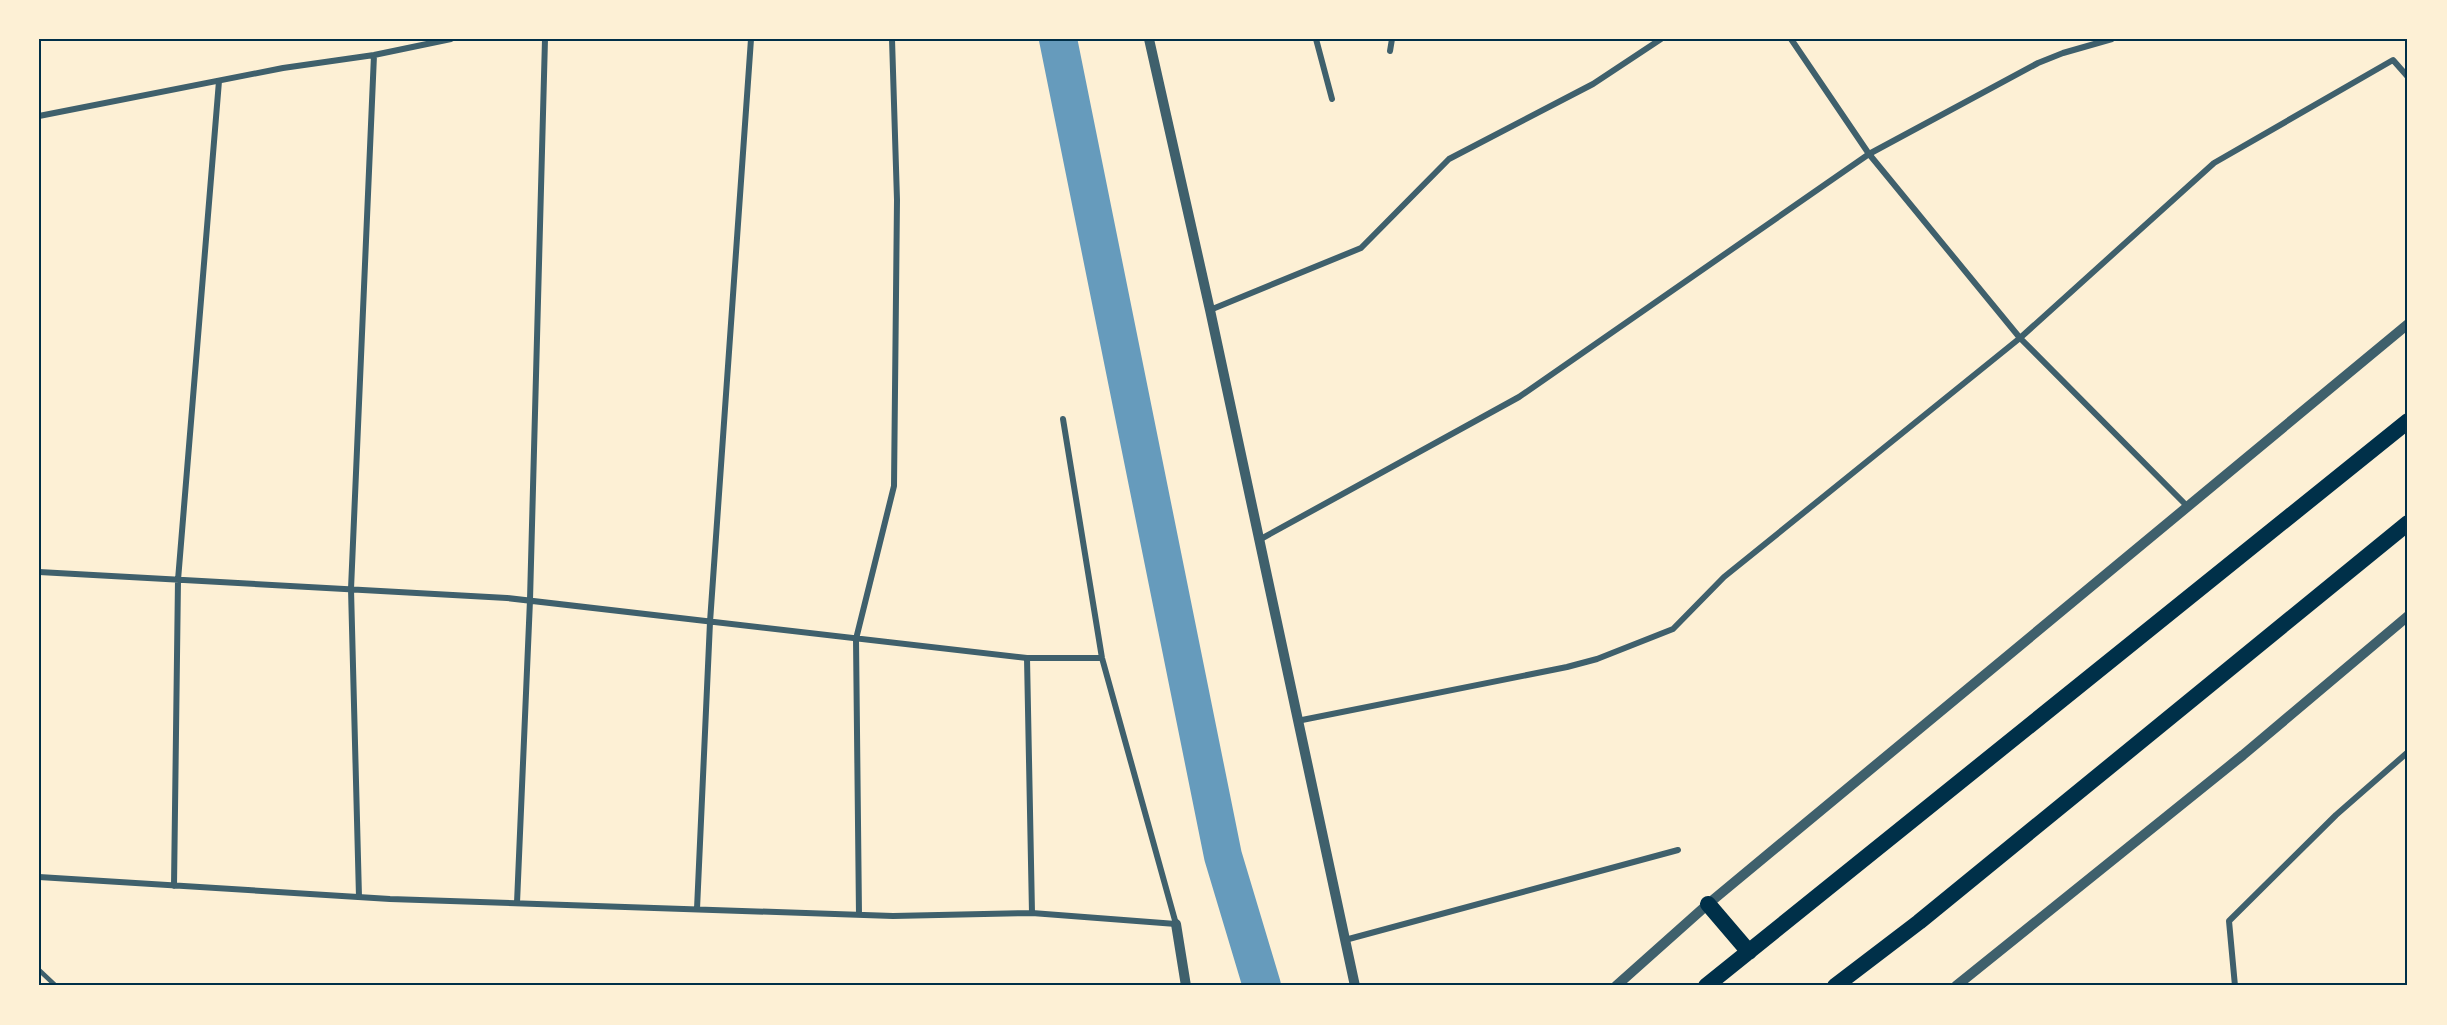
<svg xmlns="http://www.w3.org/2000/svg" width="2447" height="1025" viewBox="0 0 2447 1025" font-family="Karla,sans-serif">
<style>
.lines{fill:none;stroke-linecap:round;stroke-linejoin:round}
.canal{stroke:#669bbc;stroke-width:38}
.service{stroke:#3f606c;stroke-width:4.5}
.minor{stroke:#3f606c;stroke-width:6}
.tertiary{stroke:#3f606c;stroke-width:10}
.trunk{stroke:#003049;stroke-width:16}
.neatline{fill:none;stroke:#003049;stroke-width:2}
</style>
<rect width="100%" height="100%" fill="#fdf0d5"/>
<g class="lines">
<!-- canal -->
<path class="canal" d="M1058 39 1223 856 1262 986"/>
<!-- service -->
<path class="service" d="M39 970 56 986"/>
<!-- minor -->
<path class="minor" d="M1316 39 1332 99
M1791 39 1869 154 2020 338 2187 506
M1390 51 1392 39
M39 116 283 68 374 55 451 39
M1210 310 1361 248 1449 159 1593 84 1661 39
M1259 540 1519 397 1869 154 2038 63 2063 53 2112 39
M39 572 507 598 1027 658H1102
M1027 658 1032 913
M1297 721 1567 667 1597 659 1673 629 1724 577 2020 338 2214 163 2393 60 2408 77
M39 877 390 899 893 916 1032 913 1176 924 1102 658 1063 419
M174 886 178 580 219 81
M359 897 351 589 374 55
M517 903 530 600 545 39
M697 909 710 622 751 39
M859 915 856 639 894 486 897 200 892 39
M1345 940 1678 850
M2235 986 2229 921 2336 815 2408 752"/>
<!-- tertiary -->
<path class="tertiary" d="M1149 39 1210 310 1355 986
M1176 924 1186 986
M1616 986 1708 904 2408 324
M1956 986 2243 755 2408 616"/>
<!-- trunk -->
<path class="trunk" d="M1708 904 1749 952
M1706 986 2408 421
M1835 986 1919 922 2408 523"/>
</g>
<!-- border -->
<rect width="2447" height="1025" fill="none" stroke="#fdf0d5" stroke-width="81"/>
<rect x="40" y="40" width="2366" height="944" class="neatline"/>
</svg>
